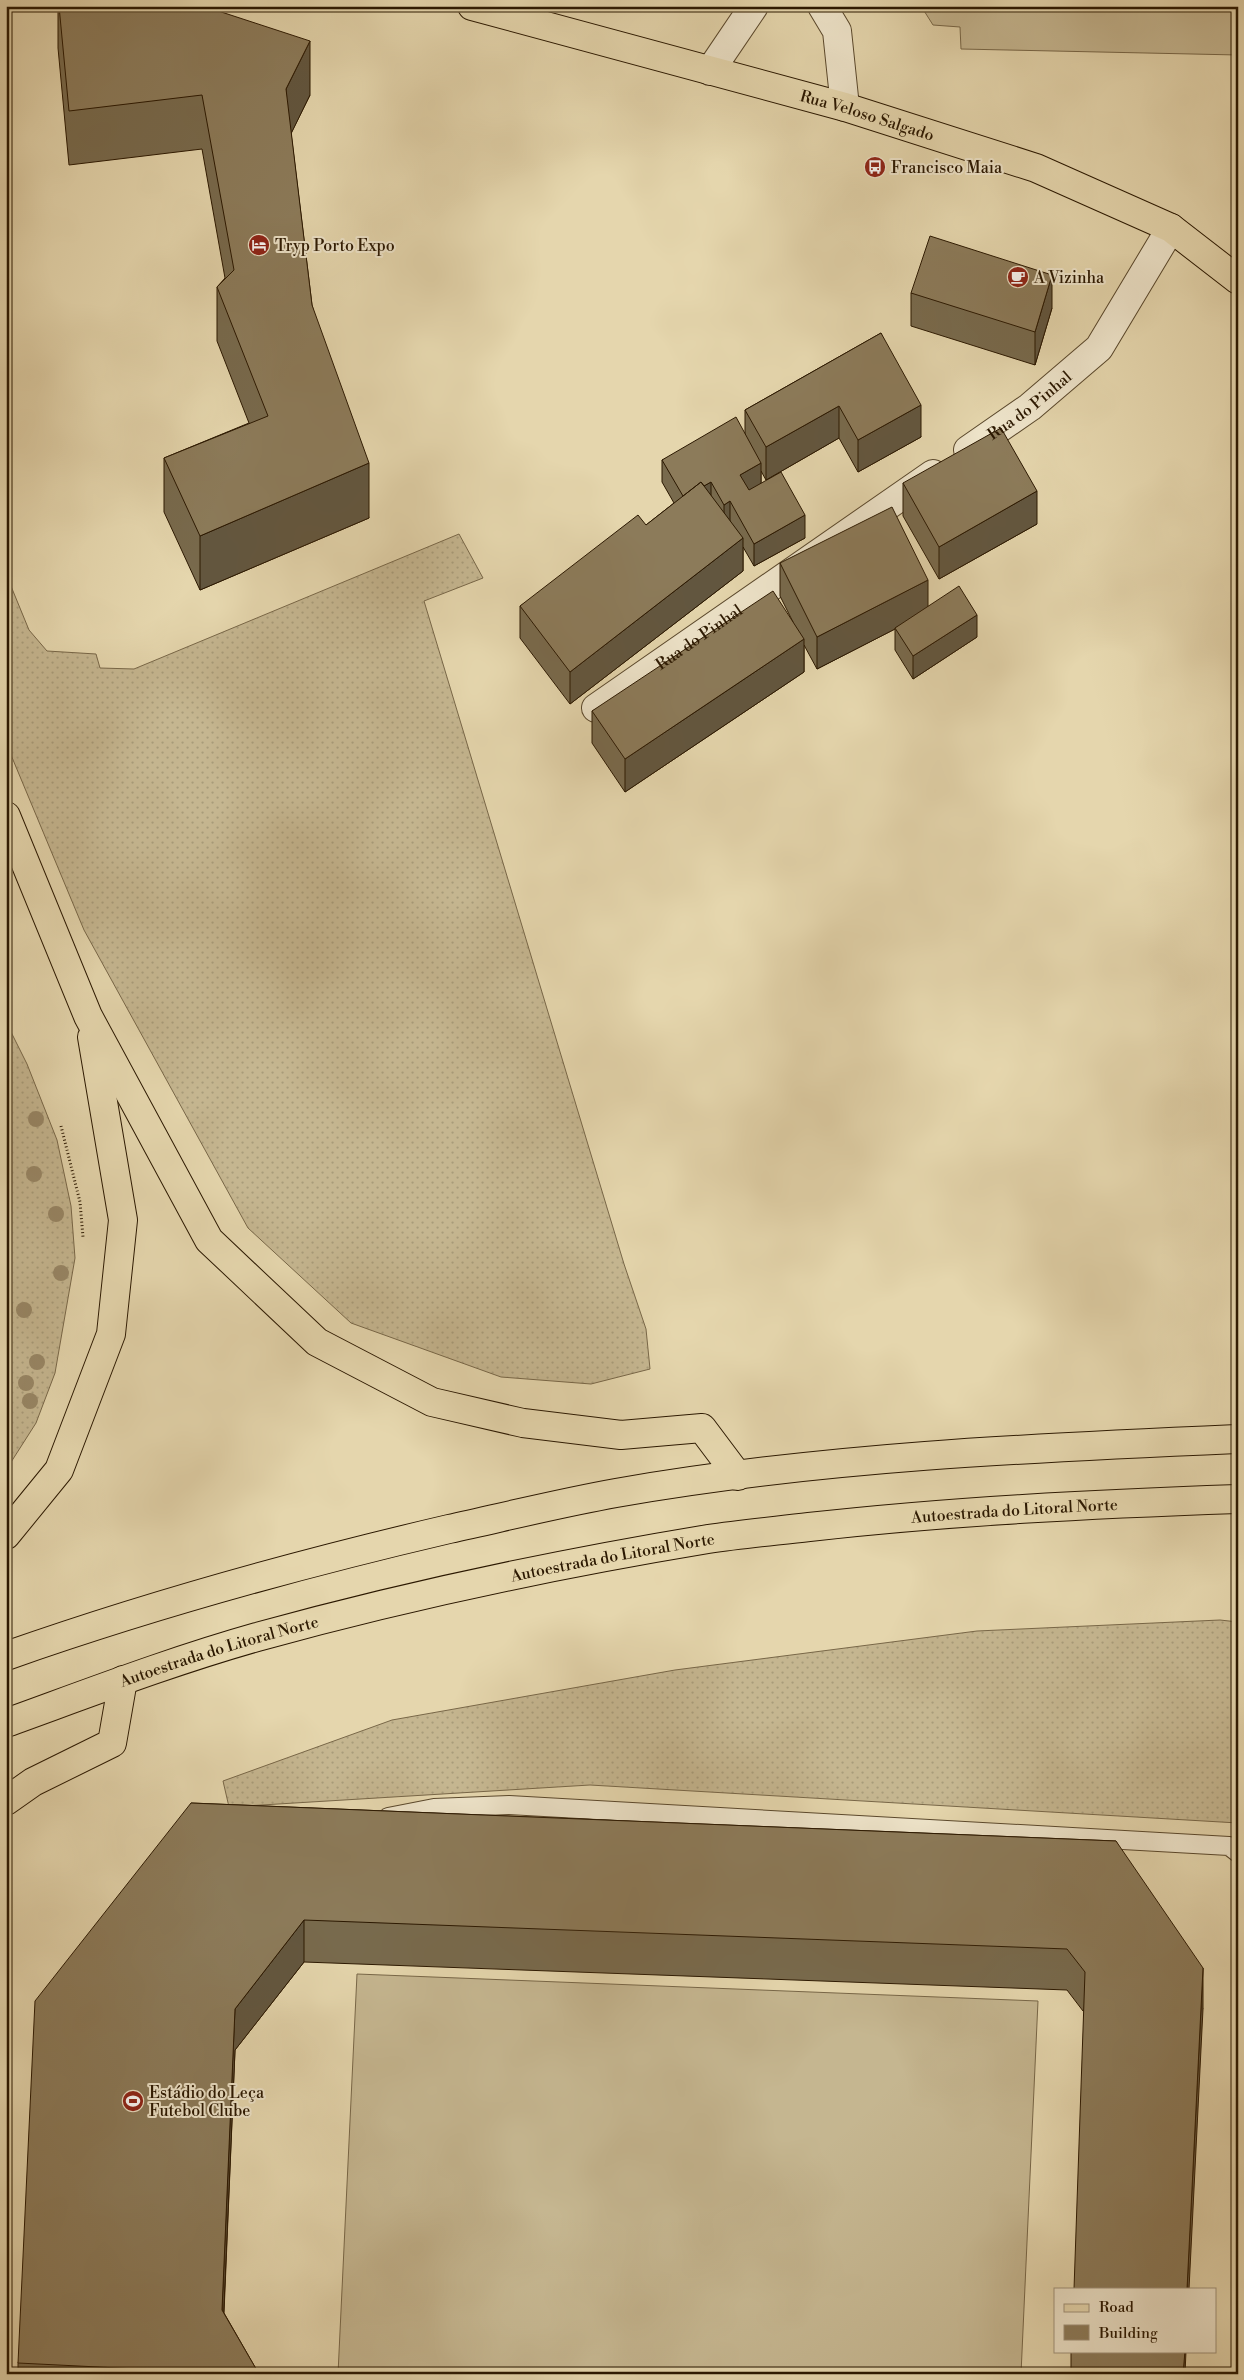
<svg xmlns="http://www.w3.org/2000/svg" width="1244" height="2380" viewBox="0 0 1244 2380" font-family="'Libre Bodoni',serif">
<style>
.grass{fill:url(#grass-dots);stroke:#786748}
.pitch{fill:#c5b690;stroke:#786748}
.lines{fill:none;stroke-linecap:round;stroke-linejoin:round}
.lane-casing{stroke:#5a482c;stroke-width:20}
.street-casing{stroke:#5a482c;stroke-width:30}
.primary-casing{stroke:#2b1801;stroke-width:30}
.highway-casing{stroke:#2b1801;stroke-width:30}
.path{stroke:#2b1801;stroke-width:3;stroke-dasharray:1 2.5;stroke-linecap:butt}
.lane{stroke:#eee4ca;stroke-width:18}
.street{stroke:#eee4ca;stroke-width:28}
.primary{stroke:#e5d6ad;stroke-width:28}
.highway{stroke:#e5d6ad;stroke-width:28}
.tree{fill:#988766}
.wall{fill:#786a4d;stroke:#2b1801}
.shaded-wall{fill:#62563f;stroke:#2b1801}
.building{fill:#8c7b5a;stroke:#2b1801}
.labels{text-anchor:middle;stroke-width:4;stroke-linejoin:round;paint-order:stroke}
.street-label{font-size:16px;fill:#2b1801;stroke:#eee4ca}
.poi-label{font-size:16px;fill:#2b1801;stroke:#eee4ca;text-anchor:start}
</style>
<defs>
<pattern id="grass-dots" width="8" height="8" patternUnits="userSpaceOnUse" patternTransform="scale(1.25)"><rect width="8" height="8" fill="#c5b690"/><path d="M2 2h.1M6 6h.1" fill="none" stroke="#a99c7a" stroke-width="1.8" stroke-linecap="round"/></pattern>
</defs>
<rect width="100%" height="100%" fill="#e5d6ad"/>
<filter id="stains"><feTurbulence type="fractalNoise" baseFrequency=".004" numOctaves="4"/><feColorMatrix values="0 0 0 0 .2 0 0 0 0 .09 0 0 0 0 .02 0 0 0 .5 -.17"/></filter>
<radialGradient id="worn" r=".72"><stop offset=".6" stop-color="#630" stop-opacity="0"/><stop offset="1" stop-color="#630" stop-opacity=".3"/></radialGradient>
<!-- grass -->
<path class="grass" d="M459 534 483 578 424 601 624 1264 646 1329 650 1369 591 1384 501 1377 351 1323 248 1228 84 930 6 743V574L29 630 47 651 96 654 100 668 134 669Z
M6 1022 27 1064 57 1140 71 1206 75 1258 55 1373 36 1423 6 1470Z
M1220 1620 1238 1622V1823L590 1785 229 1807 223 1781 392 1720 675 1670 977 1631Z"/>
<!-- pitch -->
<path class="pitch" d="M921 6H1238V55L961 49 960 27 933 25Z
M357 1974 1038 2001 1021 2374H338Z"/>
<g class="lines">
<!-- lane casing -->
<g class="lane-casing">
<path id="lane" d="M388 1817 434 1808 509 1805 1229 1846 1238 1853"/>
</g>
<!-- street casing -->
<g class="street-casing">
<g id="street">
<path d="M822 6 837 31 845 107"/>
<path d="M710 71 754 6"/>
<path id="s1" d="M968 450 1030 407 1099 348 1171 228"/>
<path id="s2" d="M596 708 933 474"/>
</g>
</g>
<!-- primary casing -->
<g class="primary-casing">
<g id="primary">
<path id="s3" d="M472 6 845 107 1036 168 1171 228 1238 280"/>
</g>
</g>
<!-- highway casing -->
<g class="highway-casing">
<g id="highway">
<path d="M6 816 88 1016 209 1240 317 1342 432 1402 523 1423 621 1435 702 1428 738 1476"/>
<path d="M6 1535 59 1470 111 1334 123 1220 92 1037"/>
<path d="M6 1656C151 1605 299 1564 449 1529 504 1517 560 1503 616 1493 821 1457 1030 1448 1238 1439"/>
<path id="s4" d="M6 1723C89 1693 172 1661 257 1637 405 1596 557 1564 708 1539 742 1534 775 1531 809 1527 952 1511 1094 1504 1238 1499"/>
<path d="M6 1801 33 1782 112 1743 123 1680"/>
</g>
</g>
<!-- path -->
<path class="path" d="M61 1126 80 1202 83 1237"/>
<!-- lane -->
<use href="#lane" class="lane"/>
<!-- street -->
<use href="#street" class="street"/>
<!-- primary -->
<use href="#primary" class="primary"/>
<!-- highway -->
<use href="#highway" class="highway"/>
</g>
<!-- trees -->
<g class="tree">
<circle cx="36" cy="1119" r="8"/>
<circle cx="34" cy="1174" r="8"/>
<circle cx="56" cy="1214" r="8"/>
<circle cx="61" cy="1273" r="8"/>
<circle cx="24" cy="1310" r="8"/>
<circle cx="37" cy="1362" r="8"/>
<circle cx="26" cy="1383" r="8"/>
<circle cx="30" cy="1401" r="8"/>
</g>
<!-- wall -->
<path class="wall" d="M58 6H203L310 95 291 133 312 305 369 518 200 590 164 512V458L249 423 217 341V287L225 278 202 149 69 165 58 48Z
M911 293 1052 308 1035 365 911 326Z
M881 333 921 437 858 472 839 438 766 480 761 471V483L805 538 754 566 743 547V571L570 704 520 638V606L646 525 674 503 662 482V460L745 434V410Z
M903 483 1037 524 939 579 903 516Z
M780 563 928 606 977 637 913 679 895 650V629L817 669 804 645V672L625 792 592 743V711L793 622 780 596Z
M191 1803 1116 1841 1203 2009 1083 2011 1067 1990 304 1962 235 2050 224 2313 259 2374H18V2363Z"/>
<!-- shaded-wall -->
<path class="shaded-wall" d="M310 41V95L286 144V89Z
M1052 275V308L1035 365V332Z
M921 405V437L858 472V440Z
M839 406V438L766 480V447Z
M369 463V518L200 590V536Z
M761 463V486L740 498V475Z
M711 482V504L684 497Z
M1037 491V524L939 579V547Z
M730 501V524L724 527V505Z
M805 515V538L754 566V544Z
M743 538V571L570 704V672Z
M928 580V612L895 628V629L817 669V637Z
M977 615V637L913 679V656Z
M804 639V672L625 792V759Z
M304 1920V1962L235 2050 222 2351V2310L235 2009Z
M1203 1968V2009L1189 2289H1187Z
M1185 2351H1186L1185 2374H1183Z"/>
<!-- building -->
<path class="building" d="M59 6H203L310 41 286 89 312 305 369 463 200 536 164 458 268 416 217 287 234 270 202 95 69 111Z
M930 236 1052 275 1035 332 911 293Z
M881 333 921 405 858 440 839 406 766 447 745 410Z
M736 417 761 463 740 475 749 490 781 472 805 515 754 544 730 501 724 505 711 482 704 486 701 482 683 496 662 460Z
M1001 428 1037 491 939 547 903 483Z
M701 482 743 538 570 672 520 606 638 515 646 525Z
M892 507 928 580 817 637 780 563Z
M959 586 977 615 913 656 895 628Z
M773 591 804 639 625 759 592 711Z
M191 1803 1116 1841 1203 1968 1187 2289H1074L1085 1972 1067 1949 304 1920 235 2009 222 2310 259 2374H200L199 2372 18 2363 35 2001Z
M1071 2351H1185L1183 2374H1071Z"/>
<!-- icons -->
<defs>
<g id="bus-disc" transform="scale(1.125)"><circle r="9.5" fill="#8f2418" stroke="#eee4ca"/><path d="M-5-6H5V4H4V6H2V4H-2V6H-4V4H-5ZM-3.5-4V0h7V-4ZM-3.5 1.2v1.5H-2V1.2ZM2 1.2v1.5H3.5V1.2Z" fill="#fff"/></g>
<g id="hotel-disc" transform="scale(1.125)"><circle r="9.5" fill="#8f2418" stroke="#eee4ca"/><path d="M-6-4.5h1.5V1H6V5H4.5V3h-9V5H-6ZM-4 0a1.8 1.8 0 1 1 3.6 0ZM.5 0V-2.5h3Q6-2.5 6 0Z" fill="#fff"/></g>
<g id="cafe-disc" transform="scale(1.125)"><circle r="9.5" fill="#8f2418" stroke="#eee4ca"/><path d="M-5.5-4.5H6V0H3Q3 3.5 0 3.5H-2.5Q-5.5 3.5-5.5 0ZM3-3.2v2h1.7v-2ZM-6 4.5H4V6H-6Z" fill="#fff"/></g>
<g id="stadium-disc" transform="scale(1.125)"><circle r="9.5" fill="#8f2418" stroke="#eee4ca"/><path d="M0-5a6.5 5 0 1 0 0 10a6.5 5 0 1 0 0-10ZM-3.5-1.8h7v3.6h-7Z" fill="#fff"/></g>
</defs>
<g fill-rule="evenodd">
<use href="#bus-disc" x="875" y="167"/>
<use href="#hotel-disc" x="259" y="245"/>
<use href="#cafe-disc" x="1018" y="277"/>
<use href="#stadium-disc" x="133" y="2101"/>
</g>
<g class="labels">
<!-- street labels -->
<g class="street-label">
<text dy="6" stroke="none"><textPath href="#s3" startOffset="410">Rua Veloso Salgado</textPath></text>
<text dy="6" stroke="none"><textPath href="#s1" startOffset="76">Rua do Pinhal</textPath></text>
<text dy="6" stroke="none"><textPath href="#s2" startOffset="125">Rua do Pinhal</textPath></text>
<text dy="6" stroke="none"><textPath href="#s4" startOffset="1035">Autoestrada do Litoral Norte</textPath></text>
<text dy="6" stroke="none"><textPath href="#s4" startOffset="630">Autoestrada do Litoral Norte</textPath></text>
<text dy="6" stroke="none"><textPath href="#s4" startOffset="225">Autoestrada do Litoral Norte</textPath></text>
</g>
<!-- poi labels -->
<g class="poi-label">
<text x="891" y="173">Francisco Maia</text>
<text x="275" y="251">Tryp Porto Expo</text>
<text x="1034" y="283">A Vizinha</text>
<text x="149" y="2098">Estádio do Leça<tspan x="149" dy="18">Futebol Clube</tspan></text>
</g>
</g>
<!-- margin -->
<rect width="1244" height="2380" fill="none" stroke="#e5d6ad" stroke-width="25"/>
<rect x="8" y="8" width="1229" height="2365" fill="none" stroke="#2b1801" stroke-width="2.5"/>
<rect x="12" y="12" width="1219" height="2355" fill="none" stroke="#2b1801"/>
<!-- legend -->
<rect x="1054" y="2288" width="162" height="65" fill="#eee4ca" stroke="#a0927a"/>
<rect x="1064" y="2304" width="25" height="8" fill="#e5d6ad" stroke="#a0927a"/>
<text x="1099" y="2312" font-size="15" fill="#2b1801">Road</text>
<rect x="1064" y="2325" width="25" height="15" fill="#8c7b5a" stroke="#a0927a"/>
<text x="1099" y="2338" font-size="15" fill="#2b1801">Building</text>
<rect width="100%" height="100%" filter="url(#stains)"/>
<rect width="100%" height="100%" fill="url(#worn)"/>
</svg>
